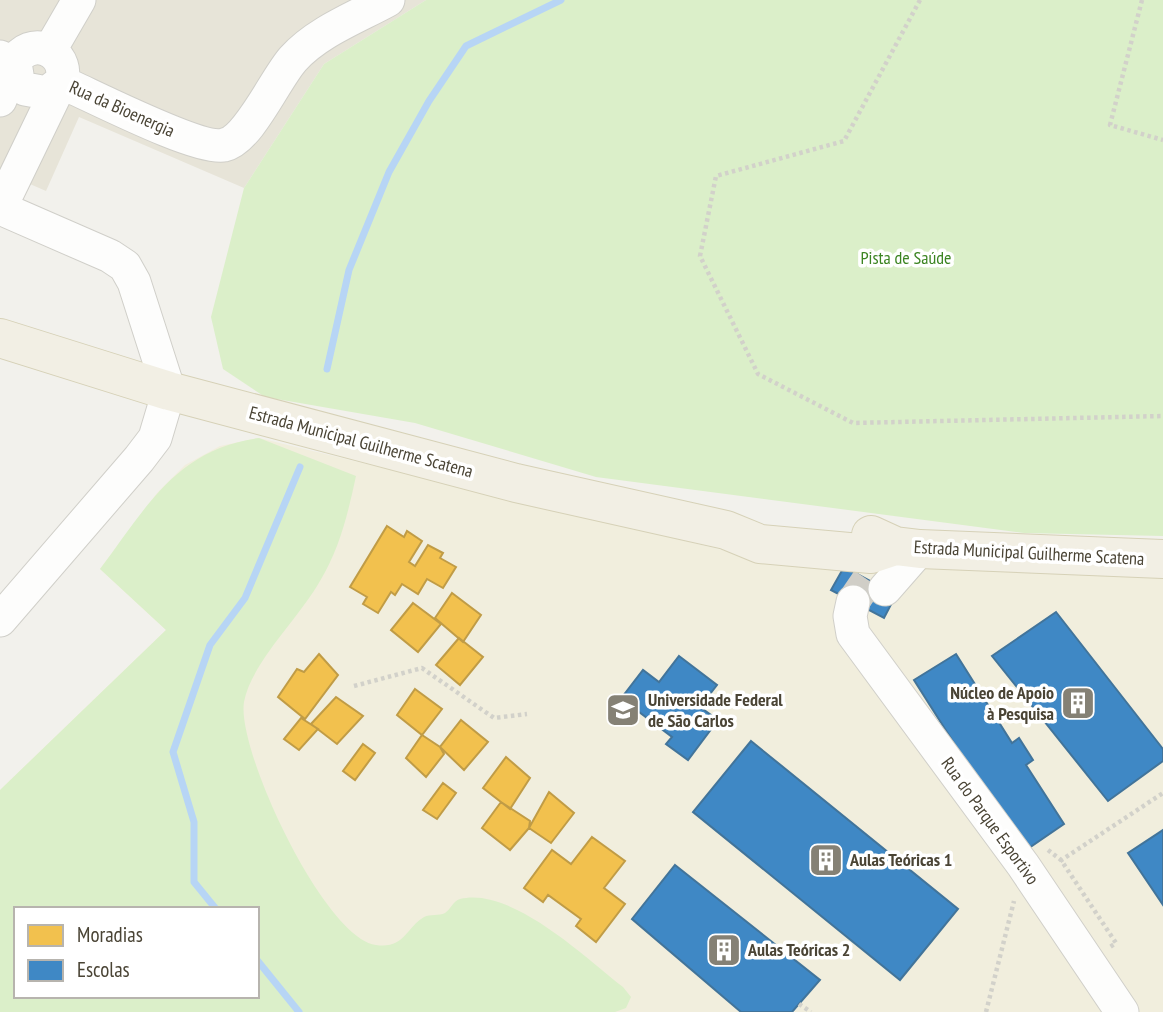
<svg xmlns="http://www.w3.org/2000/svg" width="1163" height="1012" viewBox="0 0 1163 1012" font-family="'PT Sans Narrow',sans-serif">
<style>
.residential{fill:#e7e4d8}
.education{fill:#f1eedd;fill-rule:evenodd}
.green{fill:#dbefc9;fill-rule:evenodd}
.homes{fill:#f2c14e;stroke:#c09c46;stroke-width:2}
.schools{fill:#3f88c5;stroke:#42749a;stroke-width:2}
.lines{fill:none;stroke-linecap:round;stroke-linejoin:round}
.stream{stroke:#b7d5f5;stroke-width:7}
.minor-tunnel{stroke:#d0cec7;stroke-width:33;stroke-dasharray:33 17;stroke-linecap:butt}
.minor-casing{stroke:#d0cfc9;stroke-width:35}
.major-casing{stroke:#d6d1b7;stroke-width:40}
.path{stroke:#d2d1ca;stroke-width:4.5;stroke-dasharray:3.5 3.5;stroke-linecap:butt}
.minor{stroke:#fdfdfc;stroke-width:33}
.major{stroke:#f2efe4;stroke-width:38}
.labels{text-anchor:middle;stroke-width:7;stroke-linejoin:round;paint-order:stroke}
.street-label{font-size:18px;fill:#4a4435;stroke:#fff}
.park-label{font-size:18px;fill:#3b8421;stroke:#fff}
.poi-label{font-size:18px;font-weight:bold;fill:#4a4435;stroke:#fff;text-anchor:start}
</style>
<rect width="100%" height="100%" fill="#f2f1ec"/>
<!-- residential -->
<path class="residential" d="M0 0H426L324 64 244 188 79 117 46 191 0 171Z"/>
<!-- education -->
<path class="education" d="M259 438 747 556 1163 571V1012H0V790L166 630 100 569 157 493 185 465 220 446ZM16 909H257V996H16Z"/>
<!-- green -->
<path class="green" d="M426 0H1163V536L1024 533 596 477 415 423 265 397 223 369 211 317 244 188 324 64Z
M259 438 356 476C348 513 340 548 320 581 300 617 251 663 244 702 236 749 324 938 376 945 404 949 406 928 424 917 430 914 439 916 445 913 451 909 453 901 460 899 511 886 586 958 623 987L631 997 626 1008 615 1012H0V790L166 630 100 569C146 508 176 449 259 438ZM16 909H257V996H16Z"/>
<!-- homes -->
<path class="homes" d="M387 526 404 537 407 531 422 541 409 562 415 566 428 545 443 553 440 558 456 567 443 588 427 579 418 594 402 584 395 595 391 592 378 613 363 604 367 597 350 587Z
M452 593 481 615 463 642 435 618Z
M413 603 441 624 418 652 391 630Z
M459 638 483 657 460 685 436 665Z
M319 654 338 675 305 719 278 697 297 669 304 672Z
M415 689 442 709 422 735 397 715Z
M336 697 363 716 337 744 311 724Z
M301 718 318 729 299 750 284 739Z
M461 720 488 742 464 770 440 747Z
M422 735 440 747 444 754 426 777 406 758Z
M363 744 375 753 355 780 343 771Z
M506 757 530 778 510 809 483 788Z
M443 783 456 793 437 819 423 810Z
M549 792 574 813 551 843 529 828Z
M501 802 530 821 529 828 510 850 482 828Z
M592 837 625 861 604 888 625 904 596 942 576 926 581 919 548 895 543 902 524 888 552 850 571 864Z"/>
<!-- schools -->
<path class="schools" d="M844 567 896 595 884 618 831 590Z
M1056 612 1163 749V761L1108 801 992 656Z
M956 654 1012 743 1019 738 1033 760 1026 765 1064 824 1023 852 914 680Z
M679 656 717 685 700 707 718 720 688 760 666 744 672 737 639 712 634 719 616 705 643 670 659 682Z
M751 741 958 909 900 980 693 812Z
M1163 830V905L1128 853Z
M675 865 820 980 792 1012H741L632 919Z"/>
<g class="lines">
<!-- stream -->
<path class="stream" d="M327 369 349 270 389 172 429 101 466 46 561 0
M216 909 194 882V822L173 752 210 645 245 598 300 467
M257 960 299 1012"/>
<!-- minor-tunnel -->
<path class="minor-tunnel" d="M853 602 868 580"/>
<!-- minor casing -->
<g class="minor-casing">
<path id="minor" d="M50 50 79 0
M0 57 15 63 18 81 25 89 47 93 61 82C91 95 199 151 224 145 249 140 275 79 293 59 317 32 357 17 388 0
M0 100C6 86 10 65 21 54 42 37 70 58 61 82L0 208
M0 208 110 256 125 266 134 282 169 391 155 438 139 459 0 620
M885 589 920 549
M853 602 850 616 853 634 1023 865 1122 1012"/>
</g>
<!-- major casing -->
<g class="major-casing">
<path id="major" d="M0 338 169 391 516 483 726 530 760 544 871 554 895 546
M871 535 895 546 920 549 1163 559"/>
</g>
<!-- path -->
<path class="path" d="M920 0 844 141 716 176 700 256 758 374 853 423 1163 416
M1142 0 1110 125 1163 140
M354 686 422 668 494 718 527 714
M1048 850 1061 860 1116 943 1110 947
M1060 861 1163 793
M799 1004 811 1012
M986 1012 1014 901"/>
<!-- minor -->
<use href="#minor" class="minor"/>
<!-- major -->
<use href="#major" class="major"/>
</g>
<!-- icons -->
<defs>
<g id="building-square" transform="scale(1.75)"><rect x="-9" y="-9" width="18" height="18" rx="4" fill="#858175" stroke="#fff"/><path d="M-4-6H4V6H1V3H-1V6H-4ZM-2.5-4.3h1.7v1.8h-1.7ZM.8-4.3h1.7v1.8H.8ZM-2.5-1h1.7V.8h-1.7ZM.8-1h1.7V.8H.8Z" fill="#fff"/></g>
<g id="university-square" transform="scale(1.75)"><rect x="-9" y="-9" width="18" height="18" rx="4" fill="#858175" stroke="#fff"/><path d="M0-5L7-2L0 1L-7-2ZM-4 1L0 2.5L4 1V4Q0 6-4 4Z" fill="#fff"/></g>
</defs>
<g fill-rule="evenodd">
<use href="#building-square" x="1078" y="703"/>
<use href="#university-square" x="623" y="710"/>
<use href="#building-square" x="826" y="860"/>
<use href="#building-square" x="724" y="950"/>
</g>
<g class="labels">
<!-- street labels -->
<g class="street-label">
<text transform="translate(122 109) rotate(24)" y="6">Rua da Bioenergia</text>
<text transform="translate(361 442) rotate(15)" y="6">Estrada Municipal Guilherme Scatena</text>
<text transform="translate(1029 553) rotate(3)" y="6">Estrada Municipal Guilherme Scatena</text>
<text transform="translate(990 821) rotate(54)" y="6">Rua do Parque Esportivo</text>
</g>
<!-- park labels -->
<g class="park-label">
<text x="906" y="264">Pista de Saúde</text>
</g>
<!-- poi labels -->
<g class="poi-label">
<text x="1054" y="699" text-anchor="end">Núcleo de Apoio<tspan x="1054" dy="21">à Pesquisa</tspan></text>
<text x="648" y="706">Universidade Federal<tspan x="648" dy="21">de São Carlos</tspan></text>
<text x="850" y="866">Aulas Teóricas 1</text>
<text x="748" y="956">Aulas Teóricas 2</text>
</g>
</g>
<!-- legend -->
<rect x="14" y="907" width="245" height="91" fill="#ffffff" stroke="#b7b4ae" stroke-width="2"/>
<rect x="28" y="925" width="35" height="21" fill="#f2c14e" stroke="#b7b4ae" stroke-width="2"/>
<text x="77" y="942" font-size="21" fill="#4a4435">Moradias</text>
<rect x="28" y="960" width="35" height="21" fill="#3f88c5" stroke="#b7b4ae" stroke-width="2"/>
<text x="77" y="977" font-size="21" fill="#4a4435">Escolas</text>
</svg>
